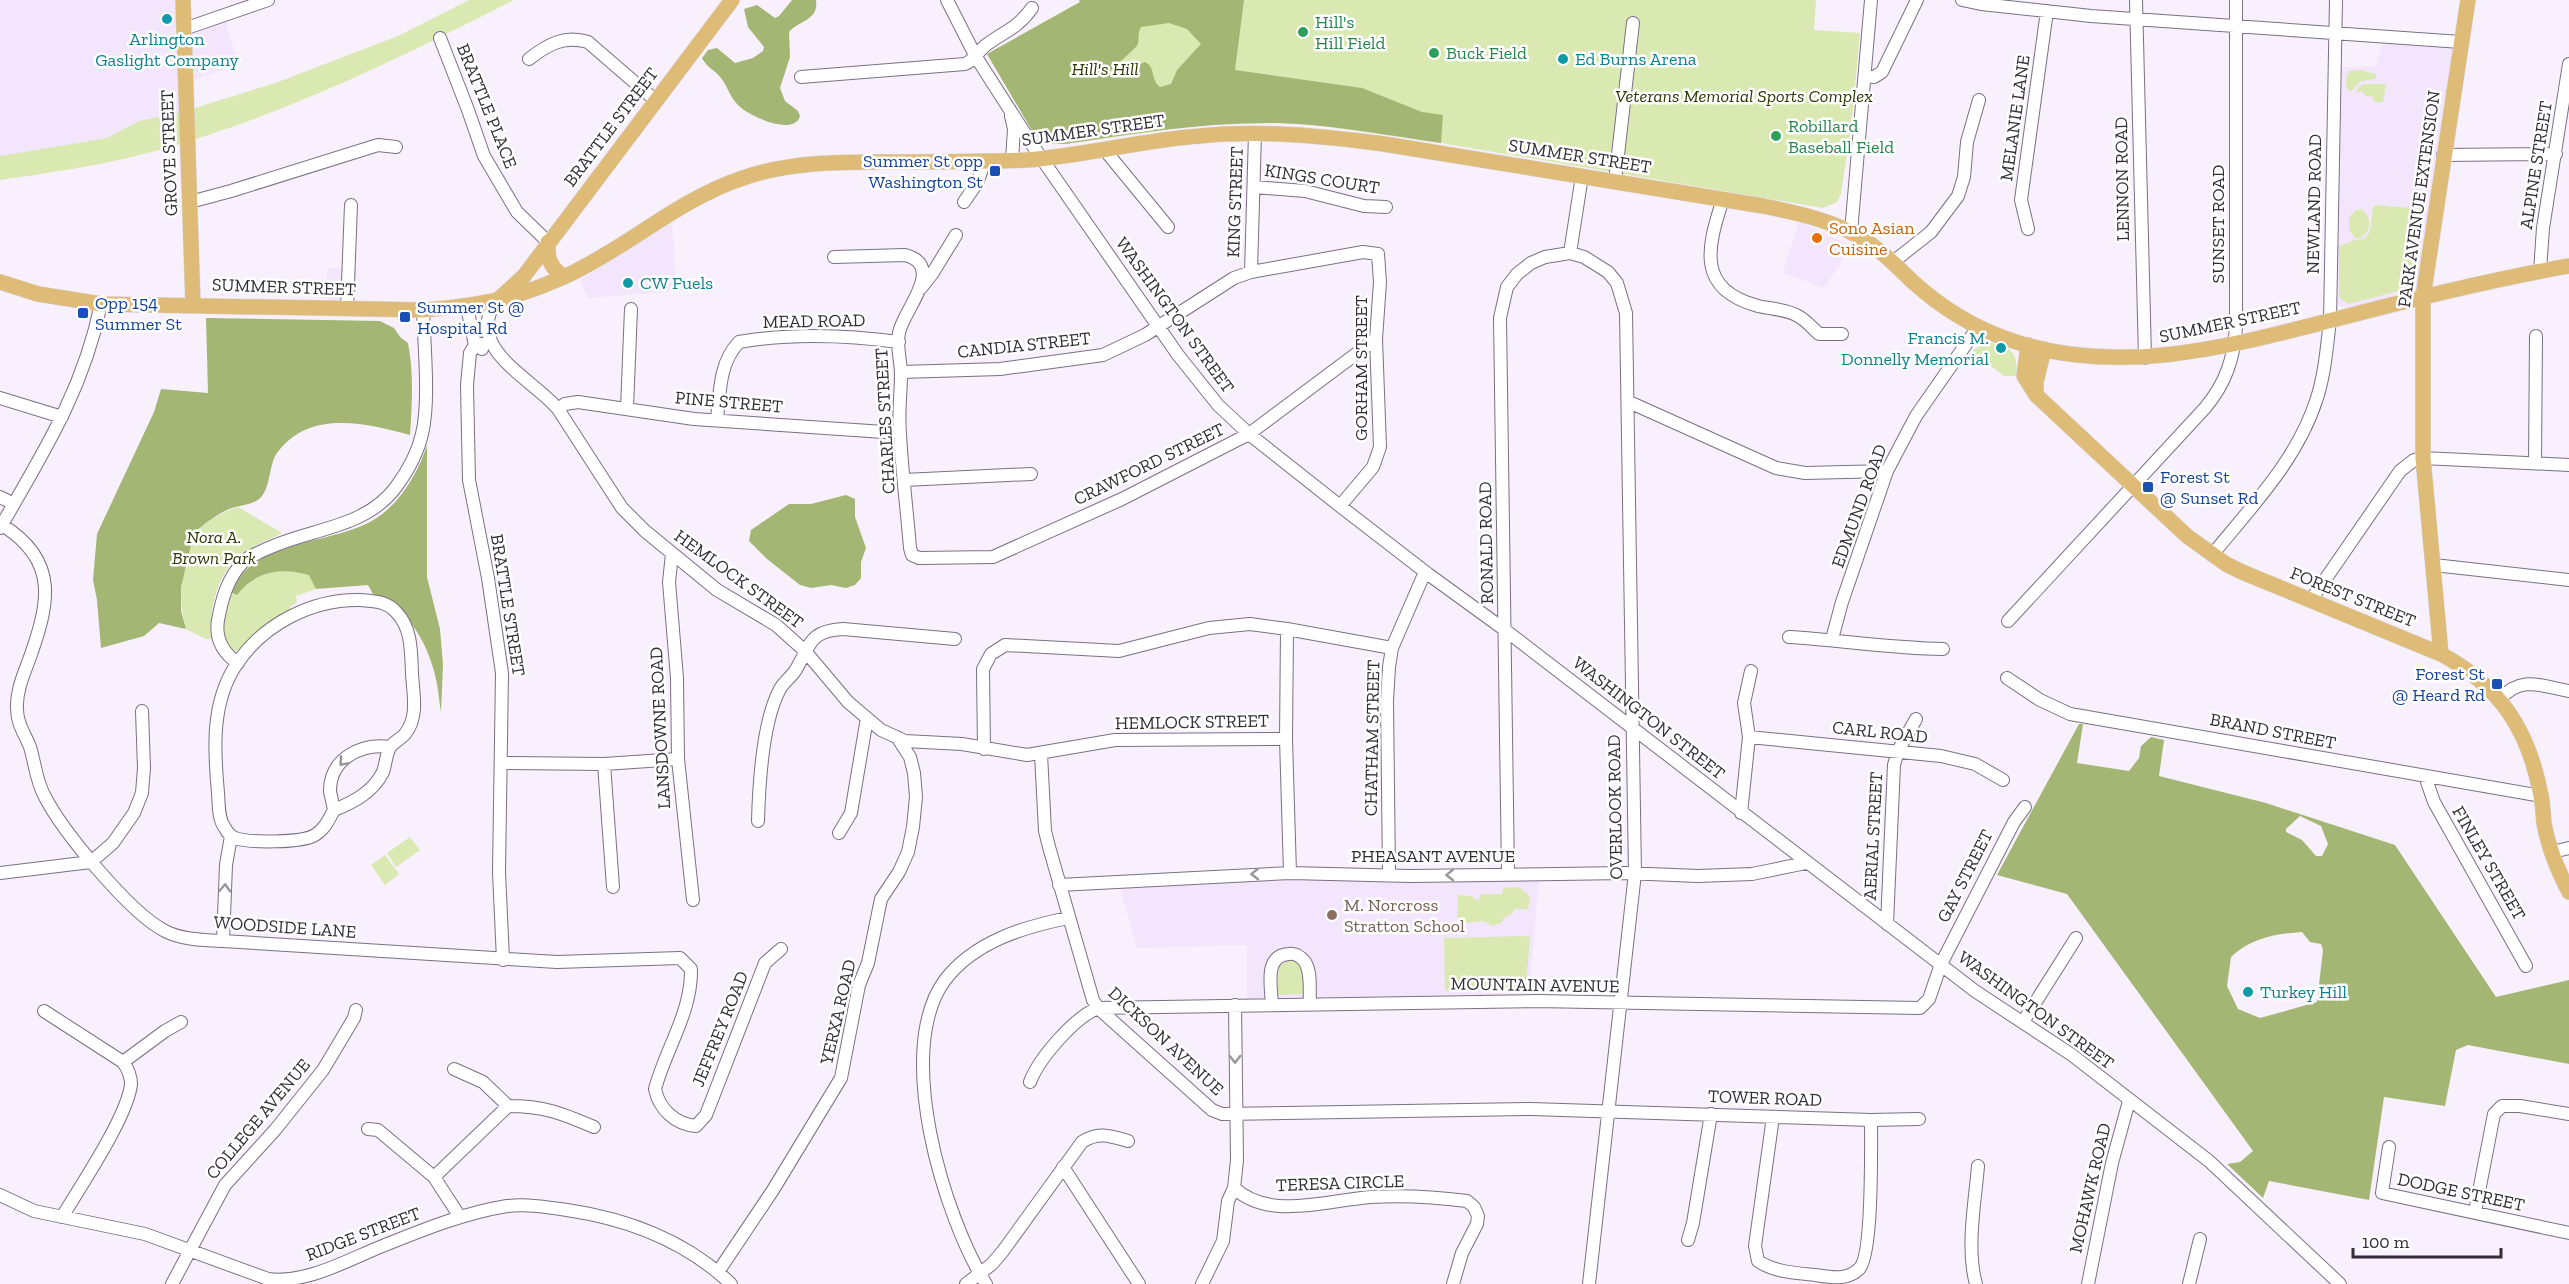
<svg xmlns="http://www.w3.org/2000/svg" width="2569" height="1284" viewBox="0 0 2569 1284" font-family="'Zilla Slab',serif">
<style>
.built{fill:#f3e6fc}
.green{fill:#d9e9b1}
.forest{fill:#a4b674;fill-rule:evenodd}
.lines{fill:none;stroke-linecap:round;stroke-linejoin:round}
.minor-casing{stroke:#7b7083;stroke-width:14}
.major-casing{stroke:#d6d5d7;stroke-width:16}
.minor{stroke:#fff;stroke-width:12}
.major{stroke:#dfbb78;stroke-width:15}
.oneway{stroke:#98969a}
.culture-dot{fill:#0f9aa8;stroke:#fff;stroke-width:2}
.leisure-dot{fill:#2e9e5b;stroke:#fff;stroke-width:2}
.transit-dot{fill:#1a4fb4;stroke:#fff;stroke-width:2}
.food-dot{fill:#e8710a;stroke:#fff;stroke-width:2}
.education-dot{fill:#8d6e63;stroke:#fff;stroke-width:2}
.labels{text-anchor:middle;stroke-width:5;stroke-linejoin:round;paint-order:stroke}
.leisure-label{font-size:18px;fill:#27864d;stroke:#fff;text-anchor:start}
.culture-label{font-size:18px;fill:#0d838f;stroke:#fff;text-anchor:start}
.park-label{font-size:18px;font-style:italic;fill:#2d3704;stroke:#fff}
.street-label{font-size:18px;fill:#322d36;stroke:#fff}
.transit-label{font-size:18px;fill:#164399;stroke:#fff;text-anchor:start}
.food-label{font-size:18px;fill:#c56008;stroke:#fff;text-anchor:start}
.education-label{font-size:18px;fill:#785e54;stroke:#fff;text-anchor:start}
</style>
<rect width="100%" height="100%" fill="#f8f0fd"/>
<!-- built -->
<path class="built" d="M0 0H178L182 112 139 121 107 138 0 156Z
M224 18 239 64 193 80 191 31Z
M2383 41 2452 46 2456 51 2417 290 2348 308 2339 306 2335 295 2341 67 2376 66Z
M672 221 676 291 588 298 580 280Z
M1799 221 1852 246 1824 288 1783 273Z
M327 268 357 269 355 301 327 300Z
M1289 879 1539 880 1529 994 1247 999V945L1137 948 1119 885Z"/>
<!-- green -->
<path class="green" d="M469 0H514C394 61 274 120 144 154 97 166 48 173 0 180V156L107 138 139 121 182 112 278 82 398 36Z
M1079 0H1816L1814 30 1860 33 1852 120 1841 194 1837 202 1823 208 1441 143 1314 125 1277 123 1202 125 1065 144H1049L1034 134 987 54 1080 2Z
M2360 70 2376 74V79L2361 81 2351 91 2347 90 2346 79 2349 71Z
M2365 84H2386L2383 102H2374L2372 96H2366L2362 91 2355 93 2361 85Z
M2376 205 2421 209 2415 247 2399 245 2421 250 2416 282 2410 288 2348 304 2339 297V246L2355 240 2364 239C2374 229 2370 220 2373 207Z
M2362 209C2372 218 2372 229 2361 238H2355L2349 230V217L2356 210Z
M1987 341C2010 349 2019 349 2016 376H2004L1972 351Z
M238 507 282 533C267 541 249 547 236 559 216 577 209 613 211 639H206L186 629C181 613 180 595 182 578 184 572 188 566 188 560 189 551 189 541 194 533 200 525 228 509 238 507Z
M290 546 316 576V589L296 596 297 602 290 607 291 610 264 627 242 649 235 651C209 637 232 579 251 565 262 556 278 552 290 546Z
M410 837 420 850 396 867 387 853Z
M385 855 399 874 385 885 371 865Z
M1518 887 1527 893 1530 899 1528 909H1514L1512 914 1505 917 1502 922 1493 926 1483 921 1469 923 1457 918 1458 895 1471 896 1478 901 1481 894H1502L1503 888Z
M1530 936 1526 989 1445 991 1444 938Z
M1291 959 1305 969V994L1277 995 1279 966Z"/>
<!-- forest -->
<path class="forest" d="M792 0H816C819 21 799 20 789 32L790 57 780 88 785 101 798 111 800 116C794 137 749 116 739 106 730 98 728 87 721 78 715 70 706 67 702 58L708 50 717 48 735 63 753 58 763 51 764 47 748 27 744 9 757 5 775 18 779 16Z
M1079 0H1244L1235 70 1362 88 1422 112 1443 115 1441 143C1387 135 1333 125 1278 123 1206 122 1136 133 1065 144H1049L1034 134 987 54 1080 2ZM1169 23 1187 29 1201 44 1177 70 1171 84 1160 87C1150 80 1156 65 1144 62L1123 76 1112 77 1109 72 1137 46C1140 39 1137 33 1141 27Z
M206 318 380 321 394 328 401 338 408 343C414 373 412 405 410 435 366 423 309 409 277 453 269 464 271 484 262 496 255 505 242 505 232 508 222 511 202 525 194 533L181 587V611L186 629 159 623 144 636 101 648 97 600 93 580 97 534 154 412 161 389 208 393Z
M427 445V577L440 629 443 665 441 712C439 703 439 694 437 684 431 649 408 605 373 594L368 585 316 589 309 575C281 567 255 571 237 595L231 592C254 537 332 546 375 519 400 504 419 471 427 445Z
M846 495 855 499V517L866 548 861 562V578L855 585 846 588 831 585 811 588 800 585 767 559 749 541 751 530 789 504H811Z
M2079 724H2083L2077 763 2129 771 2139 758 2141 746 2151 737 2164 740 2159 776 2266 803 2395 845 2496 997 2569 980V1064L2468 1045 2456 1050 2445 1106 2384 1097 2369 1200 2269 1181 2263 1198 2227 1164 2240 1162 2253 1151 2067 894 1997 875ZM2300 816 2321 826 2328 844 2322 856H2316L2302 840 2286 832V829ZM2302 932 2310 942 2321 944 2323 950 2317 1002 2260 1018 2238 1009 2227 986 2231 957C2251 938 2275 934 2302 932Z"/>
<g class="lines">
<!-- minor casing -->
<g class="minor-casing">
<path id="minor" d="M947 0 976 57 1033 146 1178 355 1218 405 1249 434 1340 506 1428 574 1505 630 1975 991 2072 1055 2209 1161 2340 1284
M1962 0 1981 4 2091 16 2461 42
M2136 0 2145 358
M184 29 268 0
M440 38 468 110 484 156 517 212 548 242
M529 59C548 44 565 35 588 42L655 100
M1865 76 1874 77 1882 72 1917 0
M801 77 965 64C975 60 978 51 986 45 1005 31 1018 28 1032 8
M1011 116 1014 129 1012 160
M1104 149 1168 227
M2443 155 2556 154
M1615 181 1633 23
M1254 187 1305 191 1364 206 1386 207
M1723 199C1707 248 1696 289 1758 306 1770 309 1787 309 1798 316 1806 320 1812 328 1819 334H1842
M190 202 231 191 378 145 396 147
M964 202 977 183 985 161
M2028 229 2021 200 2047 11
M1851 232 1871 0
M1570 253 1582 176
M834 257 905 255C947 266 902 312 899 333 896 346 901 361 901 374 901 394 898 414 900 434 902 472 907 510 910 548L912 555 919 558 993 557 1122 499 1249 434 1376 339
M1893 262 1931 232 1958 196 1964 177 1967 142 1979 100
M2540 271 2543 228 2569 64
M1251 272 1255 133
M921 288 932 274 956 235
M495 303C465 349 533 379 558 409L622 508 645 531 717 590 776 625 805 651 848 702 881 730 905 741 962 744 1027 755 1115 740 1286 739
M467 307 475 345 482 349
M347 309 351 205
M490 342 475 345 470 353 467 385 469 480 488 578 502 673 499 872 503 960
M901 372 1000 369 1103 355 1145 335 1234 278 1251 272 1363 252 1378 254 1380 282 1376 339 1380 447 1373 467 1340 506
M0 398 62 417
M1629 402 1776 468 1805 473 1887 471
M627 408 631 309
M558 409 565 404 578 402 694 419 899 433
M717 419C720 392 719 363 739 342 791 333 847 335 899 342
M2535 463 2536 336
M904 480 1031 474
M0 497 14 504
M2 525C60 561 49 604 29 660 23 676 16 692 17 709 17 724 25 734 30 747 35 763 36 780 44 795 62 831 130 913 165 931 182 940 205 940 223 941L557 962 680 958 691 969C692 1012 666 1048 655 1089 659 1109 675 1124 696 1126L706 1115 765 963 781 949
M0 528C43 453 83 391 101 304
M672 554 669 582 677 678 678 759 693 900
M2212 555C2252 506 2298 459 2317 398 2325 373 2327 346 2330 320L2336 0
M2434 565 2569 580
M2311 600 2400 471 2414 460 2423 458 2569 465
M2008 621 2205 408C2226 383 2234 358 2236 327V0
M1287 629 1286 739 1290 873
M1789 637C1840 640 1891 648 1943 649
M1832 639 1842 602 1887 471 1916 416 1978 327
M238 663C223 653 215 639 218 620 222 599 227 579 243 562 248 557 256 554 262 551 307 528 364 530 396 487 407 472 418 452 422 434 430 402 424 344 423 310
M2007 678 2040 700 2070 714 2542 796
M2500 699C2522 675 2540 686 2569 691
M1749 737 1941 756 1975 764 2003 780
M984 749 983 669 991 654 1005 645 1119 651 1209 628 1250 624 1287 629 1392 648
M1041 754 1045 831 1049 847 1093 1000 1098 1008 1212 1110 1222 1114 1531 1109 1871 1120 1919 1119
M501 763 604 764 678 759
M604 764 613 887
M2425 776 2434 802 2526 966
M334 810C354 802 373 792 383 772 386 764 386 752 391 746 395 741 401 739 405 734 419 717 413 694 412 673 411 652 412 629 397 613 387 601 374 601 360 600 312 599 263 624 236 665 211 703 214 750 218 793 219 805 218 819 225 828 227 832 230 836 235 838 249 843 302 843 315 835 325 829 329 819 334 810 333 804 331 797 330 791 330 758 362 743 390 747
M1741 813 1749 737 1744 703 1751 671
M758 821C759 784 762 722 780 689 784 682 791 677 795 671 811 645 808 631 843 629L955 639
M839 833 851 813 867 718
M2552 852 2569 848
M0 873 91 862 113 843 134 813 142 793 144 768 142 711
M1508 874 1500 318 1507 287 1517 274 1531 263 1545 257 1570 253 1584 257 1608 272 1617 283 1626 313 1635 873 1589 1284
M1389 875 1387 701 1389 667 1392 648 1425 572
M1059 885 1290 873 1410 876 1625 873 1698 876 1752 874 1806 863
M1887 924 1894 765 1898 751 1916 719
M223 941 226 865 231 836
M1272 1004C1271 986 1264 955 1289 954 1296 953 1301 957 1305 962 1312 973 1309 991 1310 1004
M44 1011 123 1062C128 1069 131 1075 131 1084 128 1116 80 1187 62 1217
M2023 1022 2076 938
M123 1062 165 1031 181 1022
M454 1069 483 1082 508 1106
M1030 1082C1039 1058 1075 1017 1098 1008L1537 1001 1920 1008 1929 999 1941 964 2014 822 2025 807
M1773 1117 1755 1246 1758 1261C1774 1272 1796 1273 1815 1275 1829 1277 1847 1281 1859 1269 1873 1256 1871 1145 1871 1120
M368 1129 378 1130 434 1177 460 1217
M2389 1147 2382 1193 2569 1233
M1063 1167 1139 1284
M434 1177 508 1106C544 1106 561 1113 594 1127
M1234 1188C1270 1221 1328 1200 1371 1197 1402 1195 1436 1197 1467 1201L1474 1207 1478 1216 1477 1224 1462 1253 1453 1284
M0 1195 34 1211 145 1234 268 1279C308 1284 349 1259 385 1245 425 1229 464 1213 507 1206 527 1204 547 1207 567 1210 628 1219 685 1240 731 1284
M2475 1212 2494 1114 2502 1106H2520L2569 1114
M1688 1240 1693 1223 1711 1114
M718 1272 773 1190 841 1078 859 985 868 963 881 899 899 872 908 852 913 827 916 797 914 773 910 757 897 737
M172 1284 225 1185 275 1130 323 1070 354 1018 356 1010
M966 1284 992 1264 1003 1251 1082 1142C1098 1131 1111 1136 1128 1141
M986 1284C944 1217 893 1050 945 980 974 942 1023 927 1068 918
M1202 1284 1223 1241 1228 1201 1234 1188 1237 1160 1235 1005
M1976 1284C1966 1248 1975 1203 1978 1166
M2088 1284 2112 1163 2129 1101
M2189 1284 2200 1239"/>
</g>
<!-- major casing -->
<g class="major-casing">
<path id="major" d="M183 0 193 305
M548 242C547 259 550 267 564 277
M0 282 38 294 101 304 423 310C479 306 516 299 568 275 628 247 679 199 743 178 789 162 837 162 886 162 933 162 979 162 1026 160 1084 156 1142 140 1200 136 1262 130 1323 136 1384 144L1763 206C1798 213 1836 221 1866 241 1884 252 1898 268 1913 282 1942 308 1974 328 2010 340 2123 379 2237 344 2348 316 2421 297 2495 279 2569 266
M500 298 524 276 732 0
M2028 345 2024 376 2036 395 2187 536 2226 564 2242 572 2441 654C2500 686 2529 730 2541 796 2543 805 2543 814 2544 823 2548 847 2558 871 2569 892
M2036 395V382L2044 349
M2441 654 2423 458V297L2468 0"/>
</g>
<!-- minor -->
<use href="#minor" class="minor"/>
<!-- major -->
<use href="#major" class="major"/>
</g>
<!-- one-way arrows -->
<defs><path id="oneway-chevron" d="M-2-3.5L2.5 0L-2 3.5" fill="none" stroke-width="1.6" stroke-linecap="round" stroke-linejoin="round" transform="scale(1.5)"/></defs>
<g class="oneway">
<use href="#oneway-chevron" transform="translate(343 762) rotate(131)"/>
<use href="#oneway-chevron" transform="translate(1255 874) rotate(179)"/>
<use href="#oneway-chevron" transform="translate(1450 875) rotate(179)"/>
<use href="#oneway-chevron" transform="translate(225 888) rotate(-88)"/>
<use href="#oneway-chevron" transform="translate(1235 1059) rotate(90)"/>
</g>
<!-- markers -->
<g class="culture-dot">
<circle cx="167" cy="19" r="6"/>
<circle cx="1563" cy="59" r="6"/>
<circle cx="628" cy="283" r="6"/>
<circle cx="2001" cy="348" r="6"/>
<circle cx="2248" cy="992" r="6"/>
</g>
<g class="leisure-dot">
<circle cx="1303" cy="32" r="6"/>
<circle cx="1434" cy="53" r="6"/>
<circle cx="1776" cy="136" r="6"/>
</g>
<g class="transit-dot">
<rect x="989" y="165" width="12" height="12" rx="3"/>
<rect x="77" y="307" width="12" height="12" rx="3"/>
<rect x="399" y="311" width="12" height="12" rx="3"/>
<rect x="2142" y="481" width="12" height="12" rx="3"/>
<rect x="2491" y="678" width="12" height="12" rx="3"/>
</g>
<circle class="food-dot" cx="1817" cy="238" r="6"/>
<circle class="education-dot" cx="1332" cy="915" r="6"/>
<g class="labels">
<!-- leisure labels -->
<g class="leisure-label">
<text x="1315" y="28">Hill's<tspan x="1315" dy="21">Hill Field</tspan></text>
<text x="1446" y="59">Buck Field</text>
<text x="1788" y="132">Robillard<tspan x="1788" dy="21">Baseball Field</tspan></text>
</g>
<!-- culture labels -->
<g class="culture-label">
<text x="167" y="45" text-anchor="middle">Arlington<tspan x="167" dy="21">Gaslight Company</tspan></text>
<text x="1575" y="65">Ed Burns Arena</text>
<text x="640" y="289">CW Fuels</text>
<text x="1989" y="344" text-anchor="end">Francis M.<tspan x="1989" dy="21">Donnelly Memorial</tspan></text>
<text x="2260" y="998">Turkey Hill</text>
</g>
<!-- park labels -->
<g class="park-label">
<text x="1105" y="75">Hill's Hill</text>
<text x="1744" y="102">Veterans Memorial Sports Complex</text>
<text x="214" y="543">Nora A.<tspan x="214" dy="21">Brown Park</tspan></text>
</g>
<!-- street labels -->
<g class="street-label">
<text transform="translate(487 106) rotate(68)" y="6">BRATTLE PLACE</text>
<text transform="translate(2015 118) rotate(-82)" y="6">MELANIE LANE</text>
<text transform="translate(611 127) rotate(-53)" y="6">BRATTLE STREET</text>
<text transform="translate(1093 130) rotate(-8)" y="6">SUMMER STREET</text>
<text transform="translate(169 153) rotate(-92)" y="6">GROVE STREET</text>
<text transform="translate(1580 156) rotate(9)" y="6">SUMMER STREET</text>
<text transform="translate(2536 165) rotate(-81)" y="6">ALPINE STREET</text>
<text transform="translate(1322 179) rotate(9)" y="6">KINGS COURT</text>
<text transform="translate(2122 179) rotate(-91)" y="6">LENNON ROAD</text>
<text transform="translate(2419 199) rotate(-82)" y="6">PARK AVENUE EXTENSION</text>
<text transform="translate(1235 202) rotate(-88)" y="6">KING STREET</text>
<text transform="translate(2314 204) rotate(-89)" y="6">NEWLAND ROAD</text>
<text transform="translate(2218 224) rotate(-90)" y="6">SUNSET ROAD</text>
<text transform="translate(284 287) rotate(2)" y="6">SUMMER STREET</text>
<text transform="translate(1175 315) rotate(54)" y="6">WASHINGTON STREET</text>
<text transform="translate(814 321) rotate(-1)" y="6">MEAD ROAD</text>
<text transform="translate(2230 322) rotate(-12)" y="6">SUMMER STREET</text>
<text transform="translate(1024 345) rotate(-6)" y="6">CANDIA STREET</text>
<text transform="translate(1361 368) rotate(-90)" y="6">GORHAM STREET</text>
<text transform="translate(729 402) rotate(5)" y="6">PINE STREET</text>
<text transform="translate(885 421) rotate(-93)" y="6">CHARLES STREET</text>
<text transform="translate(1149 464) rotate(-26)" y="6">CRAWFORD STREET</text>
<text transform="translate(1859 506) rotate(-70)" y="6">EDMUND ROAD</text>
<text transform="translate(1486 543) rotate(-91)" y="6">RONALD ROAD</text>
<text transform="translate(739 579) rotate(36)" y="6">HEMLOCK STREET</text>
<text transform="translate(2353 597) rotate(22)" y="6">FOREST STREET</text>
<text transform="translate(508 605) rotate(81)" y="6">BRATTLE STREET</text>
<text transform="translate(1649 718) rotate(38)" y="6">WASHINGTON STREET</text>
<text transform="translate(1192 722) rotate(-1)" y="6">HEMLOCK STREET</text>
<text transform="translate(660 728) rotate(-93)" y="6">LANSDOWNE ROAD</text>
<text transform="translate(2273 731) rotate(11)" y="6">BRAND STREET</text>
<text transform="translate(1880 732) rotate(6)" y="6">CARL ROAD</text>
<text transform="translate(1372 738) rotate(-89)" y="6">CHATHAM STREET</text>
<text transform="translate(1615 807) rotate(-91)" y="6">OVERLOOK ROAD</text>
<text transform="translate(1873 836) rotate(-87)" y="6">AERIAL STREET</text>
<text x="1433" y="862">PHEASANT AVENUE</text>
<text transform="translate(2489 863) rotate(60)" y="6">FINLEY STREET</text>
<text transform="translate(1965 876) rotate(-63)" y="6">GAY STREET</text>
<text transform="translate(285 927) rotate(4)" y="6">WOODSIDE LANE</text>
<text transform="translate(1535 985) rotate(1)" y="6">MOUNTAIN AVENUE</text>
<text transform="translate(2036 1010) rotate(36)" y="6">WASHINGTON STREET</text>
<text transform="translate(838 1012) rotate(-77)" y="6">YERXA ROAD</text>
<text transform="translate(720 1029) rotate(-68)" y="6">JEFFREY ROAD</text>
<text transform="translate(1166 1041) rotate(43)" y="6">DICKSON AVENUE</text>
<text transform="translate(1765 1098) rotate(2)" y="6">TOWER ROAD</text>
<text transform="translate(258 1119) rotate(-50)" y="6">COLLEGE AVENUE</text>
<text transform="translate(1340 1183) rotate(-2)" y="6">TERESA CIRCLE</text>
<text transform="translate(2090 1188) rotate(-77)" y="6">MOHAWK ROAD</text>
<text transform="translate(2461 1192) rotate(12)" y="6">DODGE STREET</text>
<text transform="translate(363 1234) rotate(-21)" y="6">RIDGE STREET</text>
</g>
<!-- transit labels -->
<g class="transit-label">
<text x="983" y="167" text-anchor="end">Summer St opp<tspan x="983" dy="21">Washington St</tspan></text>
<text x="95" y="309">Opp 154<tspan x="95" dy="21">Summer St</tspan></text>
<text x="417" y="313">Summer St @<tspan x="417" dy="21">Hospital Rd</tspan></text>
<text x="2160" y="483">Forest St<tspan x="2160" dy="21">@ Sunset Rd</tspan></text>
<text x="2485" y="680" text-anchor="end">Forest St<tspan x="2485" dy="21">@ Heard Rd</tspan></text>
</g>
<!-- food labels -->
<g class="food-label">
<text x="1829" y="234">Sono Asian<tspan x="1829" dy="21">Cuisine</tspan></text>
</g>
<!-- education labels -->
<g class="education-label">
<text x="1344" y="911">M. Norcross<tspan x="1344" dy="21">Stratton School</tspan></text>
</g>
</g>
<!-- scale -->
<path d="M2353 1248v9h148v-9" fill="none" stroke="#322d36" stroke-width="3"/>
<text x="2362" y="1248" font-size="18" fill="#322d36" stroke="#ffffff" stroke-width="4.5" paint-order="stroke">100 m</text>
</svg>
